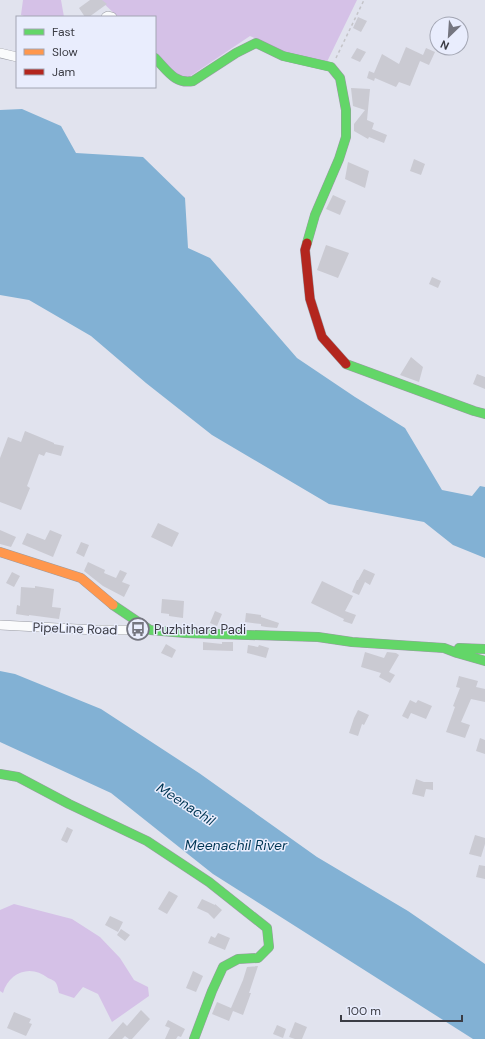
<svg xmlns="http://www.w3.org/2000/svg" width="485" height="1039" viewBox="0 0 485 1039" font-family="'DM Sans',sans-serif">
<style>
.green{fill:#d5c1e7}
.water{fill:#82b1d4}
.building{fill:#cacad2}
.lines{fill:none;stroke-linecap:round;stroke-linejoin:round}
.street-casing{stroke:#999ba3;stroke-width:10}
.fast-casing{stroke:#999ba3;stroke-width:10}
.slow-casing{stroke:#999ba3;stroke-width:10}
.jam-casing{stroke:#999ba3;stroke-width:10}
.path{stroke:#c4c4c8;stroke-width:1.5;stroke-dasharray:3 3;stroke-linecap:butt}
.street{stroke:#fafbfc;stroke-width:9}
.fast{stroke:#63d668;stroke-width:9}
.slow{stroke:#ff974d;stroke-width:9}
.jam{stroke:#b3261e;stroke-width:9}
.labels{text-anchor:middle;stroke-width:3;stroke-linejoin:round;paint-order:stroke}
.street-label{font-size:13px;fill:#3b3c44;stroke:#e9edfd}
.poi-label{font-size:13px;fill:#3b3c44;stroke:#e9edfd;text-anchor:start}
.water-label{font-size:14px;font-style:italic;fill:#003654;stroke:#e9edfd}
</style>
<rect width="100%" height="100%" fill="#e1e3ee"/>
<!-- green -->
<path class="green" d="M23 0H61L64 17H27L21 15Z
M100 0H357L323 70 250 36 183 81 155 54V17H118Z
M14 904 72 919 100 937 120 958 134 980 148 987 149 996 112 1022 98 994 83 987 74 998 59 993C58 990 58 986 56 983 55 981 51 979 48 978 31 964 9 972 3 993L0 991V910Z"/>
<!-- water -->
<path class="water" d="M22 109 61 126 76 153 143 157 185 198 188 248 210 258 297 358 355 397 405 428 442 490 472 496 480 486 485 487V558L453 545 424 522 329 504 212 435 146 383 91 336 29 300 0 295V110Z
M0 671 15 674 101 709 199 773 317 857 408 911 485 964V1039H473L213 874 111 793 0 742Z"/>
<!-- building -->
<path class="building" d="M90 0H102L107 4 89 17H85L79 8Z
M358 17 367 21 361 32 353 28Z
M406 47 423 55 426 48 435 52 429 65 420 61 410 86 399 82 396 87 375 78 374 81 367 78 369 71 374 73 382 54 399 64Z
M357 48 366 52 360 62 351 58Z
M351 88 370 89 367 120 374 123 372 129 387 135 384 143 369 137 368 139 354 131V124L365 110 353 106Z
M414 159 425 164 421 175 410 171Z
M348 162 369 171 365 188 345 179Z
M333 195 346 201 340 215 326 209Z
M326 245 349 253 338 278 317 270Z
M432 277 441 281 438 288 429 284Z
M411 357 423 367 419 382 400 375Z
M477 374 485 377V389L473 384Z
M25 431 54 443V444L64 446 61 456 46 452 44 456 39 454 27 486 30 488 21 510 0 502V458L8 437 21 442Z
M158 523 179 533 172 547 151 537Z
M0 530 16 537 11 547 0 544Z
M50 530 62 535 53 557 22 544 27 533 45 540Z
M81 542 89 545 84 557 76 553Z
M88 562 105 570 104 573 116 578 120 570 127 573 122 582 130 585 124 597 103 586 84 571Z
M364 569 375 574 370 585 365 582 359 595 352 592 357 580H358Z
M12 572 20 576 14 587 6 583Z
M322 581 353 596 345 611 356 615 352 624 343 621 344 619 311 603Z
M35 586 54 589 52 607 61 608 59 619 29 615V616L16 614 17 605 20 606 21 587 35 588Z
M162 599 184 601 183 618 169 616V614L161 613Z
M215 611 222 614 217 626 210 623Z
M246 613 261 615V617L279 623 278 626 277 628 266 627 261 626V624L245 622Z
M203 642 222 644V642H233V651L203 650Z
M166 644 176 650 172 658 161 653Z
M248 645 258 647 259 645 269 648 266 658 247 653Z
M365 652 384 658 387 652 396 653 399 655 389 672 395 675 390 683 379 677 381 673 361 667Z
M459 676 478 681 476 687 485 689V702L471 699 461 722 470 725 465 738 446 732 455 707 453 706 460 688 456 687Z
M410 700 416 703 418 700 432 706 426 719 411 713 408 719 402 716Z
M358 710 369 715 364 725 362 724 358 736 349 733 354 718Z
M480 738 485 740V754L476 751Z
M416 779 424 782H433V790L426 789 424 797 412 794Z
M67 827 73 830 67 843 61 840Z
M475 835 485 838V844L481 857 469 854Z
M479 865 485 866V879L476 877Z
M169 891 178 896 167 914 158 909Z
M202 899 215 905V904L222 910 214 919 208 913 197 908Z
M110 916 123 922 118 932 105 925Z
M121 929 130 935 125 941 117 935Z
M218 933 230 938 225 950 208 943 211 936 215 938Z
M258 966 249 993H251L243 1015 233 1011 229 1021 212 1014 217 1002 231 1008 243 980 247 967Z
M193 971 203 976 196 992 186 988Z
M141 1010 150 1019 132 1039H129L125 1036 122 1039H108L123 1022 127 1026Z
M14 1012 31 1019 29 1023 32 1024 26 1036 7 1028Z
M168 1020 185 1029 181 1037 178 1036 176 1039H165L170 1028 165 1026Z
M295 1022 307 1027 302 1039H295L289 1037Z
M277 1025 286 1029 283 1038 273 1034Z"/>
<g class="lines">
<!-- street casing -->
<g class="street-casing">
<path id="street" d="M106 17 108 16 112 17
M0 53 17 57
M0 625 96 630H148"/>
</g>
<!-- fast casing -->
<g class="fast-casing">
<path id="fast" d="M155 58C166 69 175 85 193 81L236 53 256 43 283 56 331 67 340 78 346 110V137L339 159 315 215 307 243
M346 364 474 411 485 414
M113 605 150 630 185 633 318 637 352 642 444 648 457 653 485 661
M459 648 485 649
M0 774 18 777 69 804 147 841 209 882 267 928 269 947 258 958 238 959 223 967 212 991 194 1039"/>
</g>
<!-- slow casing -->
<g class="slow-casing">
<path id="slow" d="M0 552 81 578 113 605"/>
</g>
<!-- jam casing -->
<g class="jam-casing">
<path id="jam" d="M307 243 305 250 310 299 322 337 346 364"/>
</g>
<!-- path -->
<path class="path" d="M336 58 364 0"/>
<!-- street -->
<use href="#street" class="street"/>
<!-- fast -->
<use href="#fast" class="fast"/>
<!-- slow -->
<use href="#slow" class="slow"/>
<!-- jam -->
<use href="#jam" class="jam"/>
</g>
<!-- icons -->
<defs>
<g id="bus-ring" transform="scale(1.15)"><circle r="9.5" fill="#e9edfd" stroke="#757680" stroke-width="1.5"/><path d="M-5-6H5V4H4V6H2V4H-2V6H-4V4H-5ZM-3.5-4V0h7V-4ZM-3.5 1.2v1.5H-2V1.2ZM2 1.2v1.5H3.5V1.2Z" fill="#757680"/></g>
</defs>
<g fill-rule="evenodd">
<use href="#bus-ring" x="138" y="629"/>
</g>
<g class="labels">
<!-- street labels -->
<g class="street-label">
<text transform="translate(75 628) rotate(2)" y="5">PipeLine Road</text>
</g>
<!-- poi labels -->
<g class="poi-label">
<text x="154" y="634">Puzhithara Padi</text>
</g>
<!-- water labels -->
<g class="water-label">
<text transform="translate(186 804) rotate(33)" y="5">Meenachil</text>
<text x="236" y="850">Meenachil River</text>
</g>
</g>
<!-- legend -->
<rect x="16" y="16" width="140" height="72" fill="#e9edfd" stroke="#a3a6b3"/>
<rect x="24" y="29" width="20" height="6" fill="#63d668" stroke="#a3a6b3"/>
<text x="52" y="36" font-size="12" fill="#3b3c44">Fast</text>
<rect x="24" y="49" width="20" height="6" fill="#ff974d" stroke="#a3a6b3"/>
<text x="52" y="56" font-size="12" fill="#3b3c44">Slow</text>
<rect x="24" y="69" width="20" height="6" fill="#b3261e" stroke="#a3a6b3"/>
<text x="52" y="76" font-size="12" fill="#3b3c44">Jam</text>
<!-- north arrow -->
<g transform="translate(449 36) rotate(205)"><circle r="19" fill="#e9edfd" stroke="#a3a6b3"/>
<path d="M0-3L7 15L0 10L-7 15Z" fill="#757680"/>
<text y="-6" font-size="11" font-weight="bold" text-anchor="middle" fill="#3b3c44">N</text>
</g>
<!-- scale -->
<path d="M341 1015v6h121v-6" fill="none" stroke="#3b3c44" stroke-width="2"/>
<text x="347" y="1015" font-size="12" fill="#3b3c44" stroke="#e9edfd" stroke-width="3" paint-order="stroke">100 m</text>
</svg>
